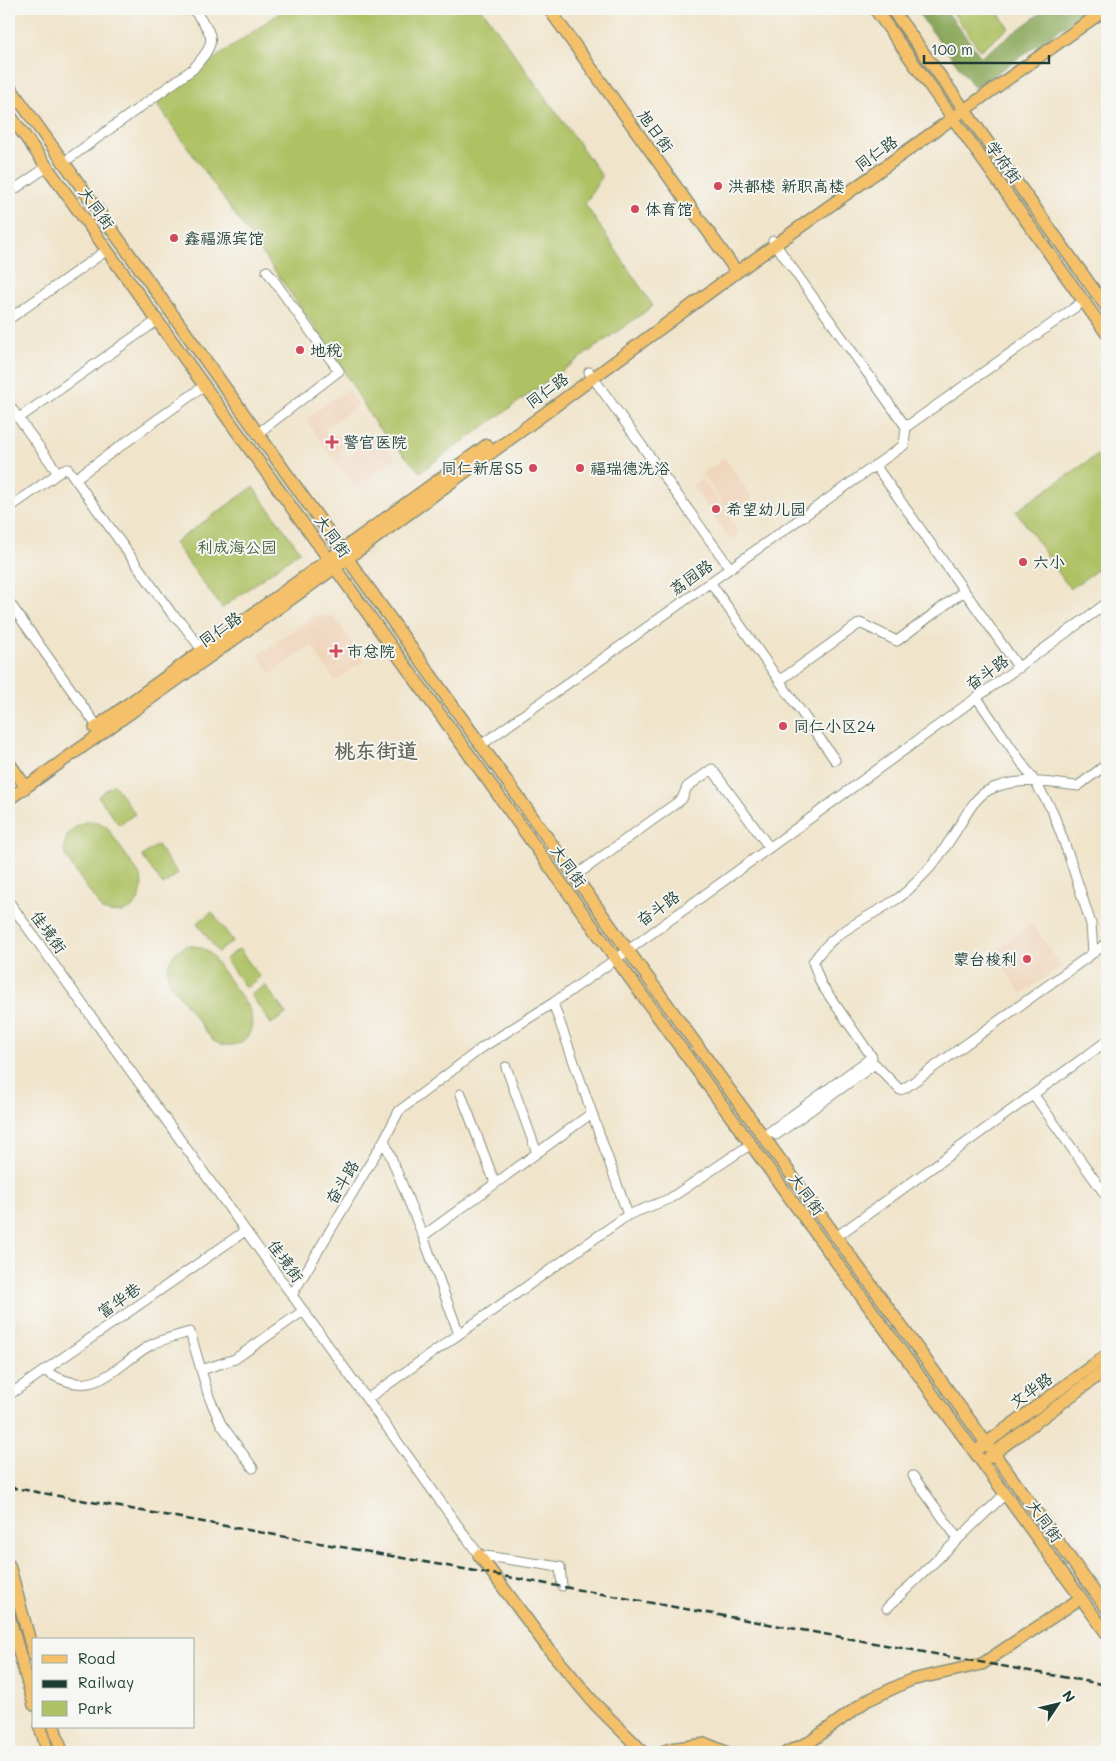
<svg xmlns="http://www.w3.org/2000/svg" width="1116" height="1761" viewBox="0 0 1116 1761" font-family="Mali,'LXGW WenKai TC',sans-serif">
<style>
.built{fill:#f0d5bc}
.green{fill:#aec164;stroke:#667f4c}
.forest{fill:#8aa75a;stroke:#547247}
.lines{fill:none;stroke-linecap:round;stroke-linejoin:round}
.minor-casing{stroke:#88907f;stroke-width:11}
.major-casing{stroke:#88907f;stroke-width:14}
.minor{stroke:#fff;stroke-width:9}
.major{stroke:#f4c16a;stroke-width:11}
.rail{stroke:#1f3d34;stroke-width:2.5;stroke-dasharray:8 4;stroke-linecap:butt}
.poi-dot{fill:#d1495b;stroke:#f6f6f2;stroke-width:2}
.labels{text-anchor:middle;stroke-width:4;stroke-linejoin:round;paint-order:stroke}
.street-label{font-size:16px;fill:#1f3d34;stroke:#f6f6f2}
.poi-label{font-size:16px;fill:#1f3d34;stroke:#f6f6f2;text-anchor:start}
.park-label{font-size:16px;fill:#435e40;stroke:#f6f6f2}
.district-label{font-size:21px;font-weight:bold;fill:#626457;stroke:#f6f6f2}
</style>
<rect width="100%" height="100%" fill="#f6f6f2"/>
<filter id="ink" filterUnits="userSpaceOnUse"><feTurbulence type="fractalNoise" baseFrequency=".02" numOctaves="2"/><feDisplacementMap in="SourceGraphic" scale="10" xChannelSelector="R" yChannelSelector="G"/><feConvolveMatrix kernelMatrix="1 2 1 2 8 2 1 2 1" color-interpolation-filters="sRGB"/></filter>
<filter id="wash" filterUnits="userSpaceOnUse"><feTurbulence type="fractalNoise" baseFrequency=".0096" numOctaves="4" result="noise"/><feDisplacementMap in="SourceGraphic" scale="20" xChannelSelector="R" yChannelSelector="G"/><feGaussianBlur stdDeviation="1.12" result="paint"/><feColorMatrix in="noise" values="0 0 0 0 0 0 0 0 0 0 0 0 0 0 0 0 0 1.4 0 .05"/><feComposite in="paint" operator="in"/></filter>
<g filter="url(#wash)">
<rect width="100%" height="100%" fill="#f0e4ca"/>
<!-- built -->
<path class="built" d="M349 388 359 404 325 429 331 437 337 433 346 447 340 451 345 458 379 435 396 459 354 488 305 419Z
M725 458 753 499 730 515 702 474Z
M702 479 740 533 730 540 692 485Z
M333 615 365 660 335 681 311 646 271 674 258 655 313 616Z
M1032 924 1062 966 1022 994 992 952Z"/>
<!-- green -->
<path class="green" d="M285 9H482L602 176 585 204 653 306 420 472 376 425 336 358 155 101Z
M950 9H995L1009 28 980 50Z
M1097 455 1107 469V563L1070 589 1016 511Z
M253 487 300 551 222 608 174 543Z
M114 784 135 814 119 825 98 796Z
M90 821 98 822 106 826 141 877C146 904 127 919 102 910L65 856C62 837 71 825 90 821Z
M157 845 178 874 163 885 142 856Z
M212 912 233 941 218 952 197 923Z
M185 946C195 945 201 947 210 953L249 1008C260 1035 238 1054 213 1041L169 982C165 965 170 954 185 946Z
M239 949 260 977 246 988 225 959Z
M265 985 286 1014 271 1024 251 995Z"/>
<!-- forest -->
<path class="forest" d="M915 9H945L981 57 1046 9H1089L975 88Z"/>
</g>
<g filter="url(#ink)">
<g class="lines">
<!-- minor casing -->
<g class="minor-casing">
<path id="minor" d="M64 162 193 69C218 40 215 38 193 9
M9 193 47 167
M773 241 906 427
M9 319 107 250
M589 372 730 568
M9 405 58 473
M19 418 158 320
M906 427 1084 301
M257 434 339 371 267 271
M875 465 1019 668
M76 478 204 386
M9 508 64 469H68L172 614 181 622 203 651
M710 582 835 760
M9 602 97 726
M779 681 860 623 897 641 964 591
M977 698 1035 782 1052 810 1069 856 1091 924 1093 953
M481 745 904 445 906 427
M575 876 682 799 687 787 712 769 769 847
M9 902 479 1555 560 1567 562 1586
M553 1003 628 1215
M506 1067 537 1153
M461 1094 495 1183
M1033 1094 1107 1197
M776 1135 875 1064 900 1090 905 1088 1107 943
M764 1136 872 1057 821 984 813 962C835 929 869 918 900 897 908 891 915 883 922 876 935 864 945 848 954 834 964 819 973 798 989 790 1017 776 1048 783 1078 786L1107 764
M384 1140 423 1236 459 1334
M423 1236 592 1113
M836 1237 1107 1041
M292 1295 384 1140 399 1111 483 1047 553 1003 616 959 1107 603
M44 1370C94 1402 110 1370 149 1346 161 1339 177 1336 190 1332L209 1397 221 1424 253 1468
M201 1370 235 1359 303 1311
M9 1395 245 1231
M367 1399 628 1215 669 1199 751 1144
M913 1476 958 1539
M887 1608 1005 1494"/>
</g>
<!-- major casing -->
<g class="major-casing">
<path id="major" d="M549 9 737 272
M875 9 1107 334
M892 9 1107 308
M9 86 627 949 1107 1609
M9 114 616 959 1107 1634
M95 728 487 445
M9 763 26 787
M9 799 336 567 737 272 1106 9
M981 1447 1107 1355
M989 1457 1107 1369
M479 1555 548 1648 595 1704 643 1752
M9 1565 34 1656
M9 1616 34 1705
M40 1727 48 1752
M54 1727 62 1752
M662 1752 670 1749 706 1744 726 1752
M787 1752 810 1742 866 1701 911 1680 982 1664 1081 1598"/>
</g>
<!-- minor -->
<use href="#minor" class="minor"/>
<!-- major -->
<use href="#major" class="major"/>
<!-- rail -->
<path class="rail" d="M9 1487 1107 1685"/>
</g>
</g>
<!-- markers -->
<g class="poi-dot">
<circle cx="718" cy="186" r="5"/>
<circle cx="635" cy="209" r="5"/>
<circle cx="174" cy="238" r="5"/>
<circle cx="300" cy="350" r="5"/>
<path d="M329.5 434.5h5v5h5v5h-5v5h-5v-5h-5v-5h5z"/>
<circle cx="533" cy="468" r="5"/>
<circle cx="580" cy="468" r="5"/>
<circle cx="716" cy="509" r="5"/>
<circle cx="1023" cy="562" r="5"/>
<path d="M333.5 643.5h5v5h5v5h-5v5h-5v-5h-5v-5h5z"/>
<circle cx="783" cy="726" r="5"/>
<circle cx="1027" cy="959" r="5"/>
</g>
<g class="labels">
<!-- street labels -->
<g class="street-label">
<text transform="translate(656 131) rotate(54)" y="6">旭日街</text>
<text transform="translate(876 153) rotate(-36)" y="6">同仁路</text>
<text transform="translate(1004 162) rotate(54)" y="6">学府街</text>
<text transform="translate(97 208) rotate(54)" y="6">大同街</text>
<text transform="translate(547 390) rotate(-36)" y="6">同仁路</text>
<text transform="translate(333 536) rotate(54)" y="6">大同街</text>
<text transform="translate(691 577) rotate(-35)" y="6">荔园路</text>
<text transform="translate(220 629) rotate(-35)" y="6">同仁路</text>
<text transform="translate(987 672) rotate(-36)" y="6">奋斗路</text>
<text transform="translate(569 866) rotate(54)" y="6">大同街</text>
<text transform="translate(658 908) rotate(-36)" y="6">奋斗路</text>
<text transform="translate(49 932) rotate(54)" y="6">佳境街</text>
<text transform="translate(342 1182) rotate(-59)" y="6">奋斗路</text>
<text transform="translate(807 1194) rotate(54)" y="6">大同街</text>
<text transform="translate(286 1261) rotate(54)" y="6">佳境街</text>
<text transform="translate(119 1300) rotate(-35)" y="6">富华巷</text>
<text transform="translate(1031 1390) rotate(-36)" y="6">文华路</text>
<text transform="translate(1045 1521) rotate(54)" y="6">大同街</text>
</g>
<!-- poi labels -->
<g class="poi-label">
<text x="728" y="192">洪都楼 新职高楼</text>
<text x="645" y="215">体育馆</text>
<text x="184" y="244">鑫福源宾馆</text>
<text x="310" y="356">地税</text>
<text x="343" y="448">警官医院</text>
<text x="523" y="474" text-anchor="end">同仁新居S5</text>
<text x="590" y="474">福瑞德洗浴</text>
<text x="726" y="515">希望幼儿园</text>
<text x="1033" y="568">六小</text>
<text x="347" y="657">市总院</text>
<text x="793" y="732">同仁小区24</text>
<text x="1017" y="965" text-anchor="end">蒙台梭利</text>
</g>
<!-- park labels -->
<g class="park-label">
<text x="237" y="553">利成海公园</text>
</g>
<!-- district labels -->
<g class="district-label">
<text x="376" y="758">桃东街道</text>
</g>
</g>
<!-- margin -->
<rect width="1116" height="1761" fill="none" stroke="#f6f6f2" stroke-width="30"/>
<!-- legend -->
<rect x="32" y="1638" width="162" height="90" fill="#f6f6f2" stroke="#a0aca6"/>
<rect x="42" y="1655" width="25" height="8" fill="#f4c16a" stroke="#a0aca6"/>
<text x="78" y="1664" font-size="15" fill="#1f3d34">Road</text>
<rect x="42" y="1680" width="25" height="8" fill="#1f3d34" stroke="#a0aca6"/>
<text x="78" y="1688" font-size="15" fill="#1f3d34">Railway</text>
<rect x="42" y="1701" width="25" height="15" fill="#aec164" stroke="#a0aca6"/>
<text x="78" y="1714" font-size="15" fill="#1f3d34">Park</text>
<!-- north arrow -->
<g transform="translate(1058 1704) rotate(55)" stroke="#f6f6f2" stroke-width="4" paint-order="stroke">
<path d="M0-4L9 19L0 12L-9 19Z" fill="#1f3d34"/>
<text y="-8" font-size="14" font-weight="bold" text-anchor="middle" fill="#1f3d34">N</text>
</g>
<!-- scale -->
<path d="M924 55v8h125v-8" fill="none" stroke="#1f3d34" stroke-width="2.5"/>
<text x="931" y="55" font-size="15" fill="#1f3d34" stroke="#f6f6f2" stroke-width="4" paint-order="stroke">100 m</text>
</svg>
